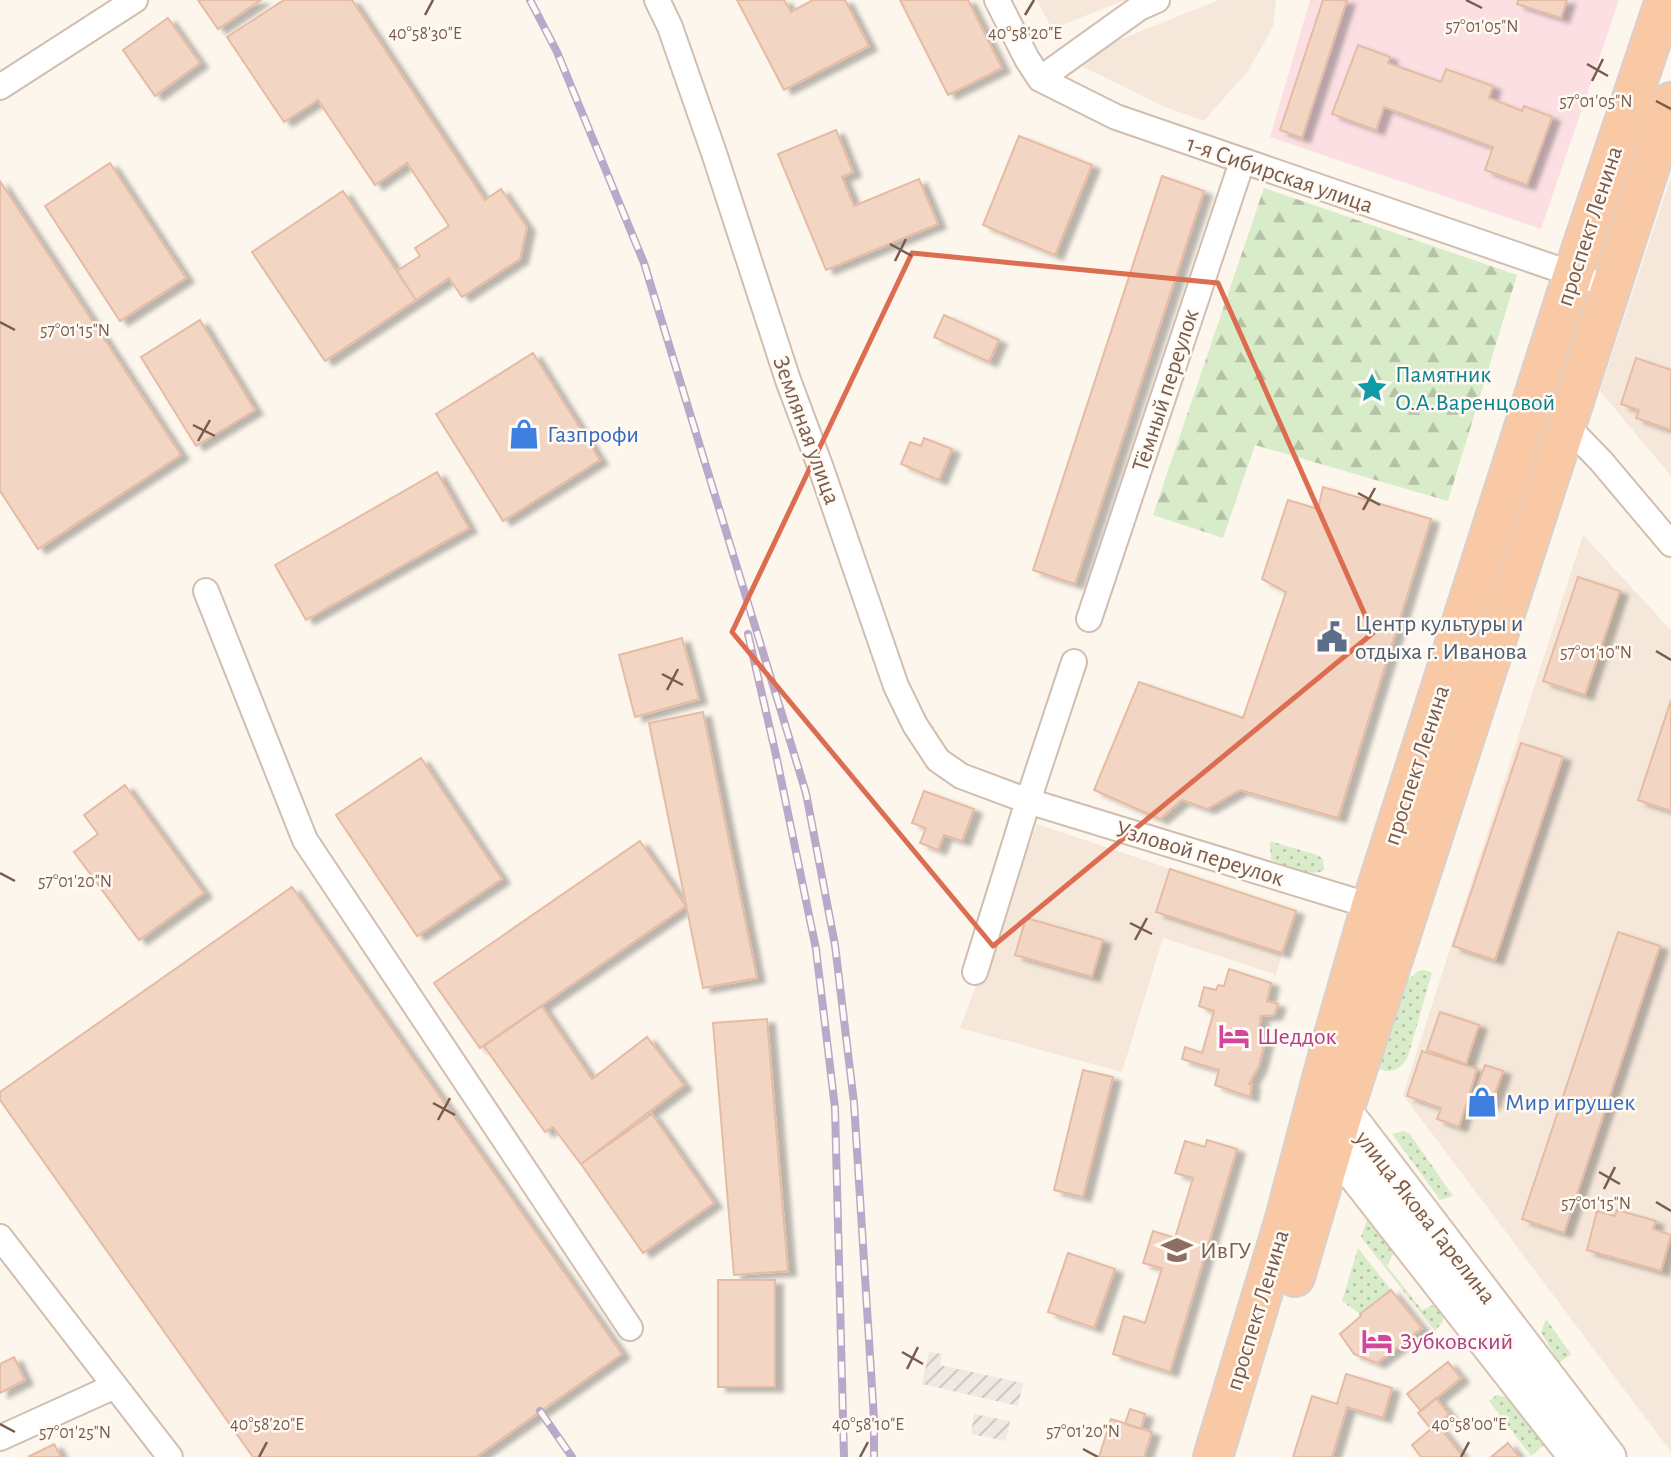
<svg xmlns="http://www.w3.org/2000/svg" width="1671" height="1457" viewBox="0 0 1671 1457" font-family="'Alegreya Sans',sans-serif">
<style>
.residential{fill:#f5e8da}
.industrial{fill:url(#industrial-furrows)}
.medical{fill:#fbdfe3}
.grass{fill:url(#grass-dots)}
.forest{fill:url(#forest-firs)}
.building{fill:#f3d5c3;stroke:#e6bba3;stroke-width:2;filter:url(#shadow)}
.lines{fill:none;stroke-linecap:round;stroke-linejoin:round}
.minor-casing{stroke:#d1beb0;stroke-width:28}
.secondary-casing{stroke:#d6c0b0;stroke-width:37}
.trunk-casing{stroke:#dad1cd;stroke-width:42}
.minor{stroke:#fff;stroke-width:24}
.secondary{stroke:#fff;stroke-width:33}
.trunk{stroke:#f9c8a4;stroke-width:38}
.rail-casing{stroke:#b9a8c9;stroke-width:8}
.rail{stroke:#fffaf3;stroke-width:5;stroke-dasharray:16;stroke-linecap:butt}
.marked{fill:none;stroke:#dc6d51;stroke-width:5;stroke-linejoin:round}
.ticks{fill:none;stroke:#7a5c4d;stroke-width:2.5}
.labels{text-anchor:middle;stroke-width:5;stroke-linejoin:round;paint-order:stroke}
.street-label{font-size:24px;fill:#7a5c4d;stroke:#fffaf3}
.culture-label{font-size:24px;fill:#0d838f;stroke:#fffaf3;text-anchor:start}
.shop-label{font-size:24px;fill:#366cbe;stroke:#fffaf3;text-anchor:start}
.service-label{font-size:24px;fill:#4e5e75;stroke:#fffaf3;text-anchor:start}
.hotel-label{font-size:24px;fill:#b23c85;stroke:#fffaf3;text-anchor:start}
.education-label{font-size:24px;fill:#785e54;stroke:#fffaf3;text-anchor:start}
.ticks-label{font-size:18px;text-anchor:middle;fill:#7a5c4d;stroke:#fffaf3;stroke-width:5;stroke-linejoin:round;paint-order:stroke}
</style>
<defs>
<pattern id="industrial-furrows" width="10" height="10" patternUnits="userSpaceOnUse" patternTransform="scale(1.75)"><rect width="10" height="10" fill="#efe9e4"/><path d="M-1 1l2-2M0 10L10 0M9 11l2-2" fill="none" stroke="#c7c0bb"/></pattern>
<pattern id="grass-dots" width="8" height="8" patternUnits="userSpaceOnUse" patternTransform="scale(1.75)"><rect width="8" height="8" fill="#d8ecc9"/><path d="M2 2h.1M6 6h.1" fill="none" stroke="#b4c2a5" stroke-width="1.8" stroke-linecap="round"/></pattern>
<pattern id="forest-firs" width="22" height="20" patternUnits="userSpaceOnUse" patternTransform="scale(1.75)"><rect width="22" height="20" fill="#d8ecc9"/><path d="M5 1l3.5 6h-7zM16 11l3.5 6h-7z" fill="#b4c2a5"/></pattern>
<filter id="shadow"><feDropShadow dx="8" dy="4.5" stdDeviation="2" flood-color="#0004"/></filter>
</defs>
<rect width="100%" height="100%" fill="#fdf6ec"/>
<!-- residential -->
<path class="residential" d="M1037 0H1125L1052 29Z
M1219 0H1276L1273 27 1248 71 1204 121 1165 107 1069 60Z
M1671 176V476L1600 391Z
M1583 535 1671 630V1452L1403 1095Z
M1037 824 1296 911 1274 980V974L1163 938 1122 1072 960 1028Z"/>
<!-- industrial -->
<path class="industrial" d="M929 1352 942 1354 940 1365 1023 1383 1018 1406 922 1384Z
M974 1414 1010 1421 1006 1441 971 1434Z"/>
<!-- medical -->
<path class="medical" d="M1310 0H1619L1541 229 1270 137Z"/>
<!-- grass -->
<path class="grass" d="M1270 841 1317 855 1323 859 1324 870C1310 878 1286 865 1271 860Z
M1425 970 1432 973 1408 1056C1402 1069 1392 1074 1379 1069L1408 980 1418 971Z
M1404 1131 1410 1134 1453 1196 1440 1200 1392 1134Z
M1367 1220 1373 1224 1394 1252 1387 1266 1422 1310 1436 1304 1441 1312 1443 1321 1435 1331 1361 1237Z
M1358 1248 1391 1290 1360 1314 1342 1301Z
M1546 1319 1571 1354 1559 1363 1541 1332Z
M1497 1395 1509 1398 1544 1445 1531 1456 1489 1401Z"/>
<!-- forest -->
<path class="forest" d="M1264 188 1517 275 1448 501 1255 445 1223 538 1153 515Z"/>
<!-- building -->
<path class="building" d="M198 0H261L218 29Z
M284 0H352L485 200 501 189 527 227 520 259 462 297 449 278 416 300 397 271 420 256 415 248 449 226 407 163 375 185 318 100 284 122 227 37Z
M737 0H784L791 12 813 0H845L869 46 784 90Z
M900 0H968L1002 68 948 95Z
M1323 0H1347L1302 138 1280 130Z
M1518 0H1567L1561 18 1517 4Z
M168 18 200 63 155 96 123 50Z
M1358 45 1390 57 1388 63 1441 82 1446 69 1493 86 1489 98 1522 111 1524 106 1552 117 1527 185 1485 170 1493 147 1384 107 1376 130 1332 114Z
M836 130 853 172 842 177 854 206 919 179 938 224 826 270 778 154Z
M1019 136 1092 165 1055 255 983 225Z
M110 163 186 278 120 321 45 206Z
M1162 176 1204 191 1075 584 1033 570Z
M0 181 181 455 38 549 0 491Z
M343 191 416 300 325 361 252 252Z
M944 315 999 340 989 362 934 337Z
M200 320 255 410 196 446 141 357Z
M533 353 600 460 503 521 436 414Z
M1636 358 1671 370V430L1636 418 1639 410 1621 404Z
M924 438 952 449 939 480 901 464 910 442 921 446Z
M437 472 469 528 306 620 275 565Z
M1323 487 1431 519 1338 818 1240 790 1207 809 1182 800 1160 819 1094 790 1139 682 1243 718 1286 592 1262 579 1288 500 1318 509Z
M1578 577 1620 591 1585 695 1543 681Z
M682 638 699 699 635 717 619 655Z
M1671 700V811L1638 800Z
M703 712 757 978 703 988 649 723Z
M1521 743 1563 757 1495 960 1453 946Z
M421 758 502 879 417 936 336 815Z
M125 785 204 893 139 940 74 852 98 834 84 815Z
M924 791 974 809 962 841 944 835 938 850 920 843 926 828 912 823Z
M640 841 686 906 480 1048 434 983Z
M1170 869 1296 911 1282 953 1156 912Z
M292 887 622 1354 476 1457H253L0 1100V1092Z
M1026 918 1103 940 1092 977 1015 955Z
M1618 932 1660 946 1564 1233 1522 1219Z
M1229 969 1271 983 1267 1001 1278 1004 1274 1015 1261 1016 1259 1031 1265 1042 1259 1066 1249 1084H1252L1250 1097 1215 1085 1219 1070 1182 1059 1185 1047 1202 1053 1214 1011 1199 1006 1204 987 1216 990 1218 985 1224 986Z
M542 1006 592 1079 647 1037 684 1085 581 1164 553 1127 545 1132 484 1046Z
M1440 1012 1479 1025 1466 1064 1427 1050Z
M767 1019 788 1271 734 1275 713 1023Z
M1422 1051 1477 1069 1459 1127 1437 1119 1441 1108 1407 1096Z
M1485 1065 1503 1071 1491 1105 1473 1099Z
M1083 1070 1113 1077 1083 1197 1054 1190Z
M652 1114 714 1203 643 1253 581 1164Z
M1207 1140 1237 1149 1170 1372 1113 1354 1124 1316 1145 1323 1162 1268 1143 1263 1153 1231 1175 1238 1193 1178 1175 1173 1185 1141 1205 1147Z
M1617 1210 1656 1221 1653 1229 1671 1235 1661 1271 1587 1250 1597 1211 1615 1216Z
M1068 1253 1115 1269 1094 1328 1048 1312Z
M718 1280H775V1387H718Z
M1391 1290 1422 1328 1377 1363 1354 1354 1340 1334 1361 1316 1360 1314Z
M14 1357 25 1380 0 1393V1364Z
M1448 1362 1461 1378 1421 1411 1407 1394Z
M1346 1374 1392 1388 1383 1418 1347 1407 1332 1457H1293L1312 1396 1337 1404Z
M1436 1398 1449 1414 1431 1429 1418 1413Z
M1130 1409 1145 1414 1141 1429 1125 1424Z
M1111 1419 1152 1432 1144 1457H1099Z
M1437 1424 1463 1457H1421L1412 1445Z
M1508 1443 1519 1457H1491Z
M54 1444 61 1457H28Z"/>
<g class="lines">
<!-- minor casing -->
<g class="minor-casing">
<path id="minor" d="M657 0 670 27 714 153 788 380 822 471 896 686 915 725 938 760 961 776 1028 801 1371 906
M997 0 1027 59 1040 79 1116 117 1587 279
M1040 79 1139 8 1157 0
M0 87 135 0
M1567 426 1601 461 1671 544
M206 591 305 840 630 1328
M1089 619 1242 162
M975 972 1028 801 1074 662
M0 1237 170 1457
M0 1438 115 1386"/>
</g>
<!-- secondary casing -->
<g class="secondary-casing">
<path id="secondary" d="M1325 1101 1344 1110 1609 1457
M1319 1129 1576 1457"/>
</g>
<!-- trunk casing -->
<g class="trunk-casing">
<path id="trunk" d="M1295 1277 1344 1110 1671 102
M1213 1457 1284 1222 1329 1052 1371 906 1573 274 1665 0"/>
</g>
<!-- minor -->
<use href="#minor" class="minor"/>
<!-- secondary -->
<use href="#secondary" class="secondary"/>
<!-- trunk -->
<use href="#trunk" class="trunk"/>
<!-- rail casing -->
<g class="rail-casing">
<path id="rail" d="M530 0 557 52 644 263 806 793 835 945 854 1103 874 1419V1457
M748 634 776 755 816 949 835 1108 844 1457
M540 1411 572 1457"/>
</g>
<!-- rail -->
<use href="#rail" class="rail"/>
</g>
<!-- marked area -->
<path class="marked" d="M912 253 1218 283 1373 633 993 946 732 632Z"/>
<!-- ticks -->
<path class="ticks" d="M1466 0 1482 8M425 15 433 0M1025 15 1034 0M1587 64 1608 76M1592 81 1603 59M1656 101 1671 109M890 244 912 256M895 261 906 239M0 322 15 330M193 425 215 436M198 441 210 420M1358 493 1380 505M1363 510 1375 488M1656 651 1671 660M662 674 683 685M667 690 678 669M0 873 15 881M1130 923 1152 934M1135 940 1147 918M433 1103 455 1115M438 1120 450 1098M1599 1172 1620 1184M1604 1189 1615 1167M1656 1202 1671 1211M902 1352 923 1364M907 1369 918 1347M0 1424 15 1432M1083 1449 1098 1457M259 1457 267 1442M860 1457 868 1442M1461 1457 1469 1442"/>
<!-- icons -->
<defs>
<g id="sight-bare" transform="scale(2.415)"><path d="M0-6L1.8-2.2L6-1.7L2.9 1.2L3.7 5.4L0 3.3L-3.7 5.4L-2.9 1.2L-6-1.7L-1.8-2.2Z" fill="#0f9aa8" stroke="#fffaf3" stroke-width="2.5" paint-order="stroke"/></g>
<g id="shop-bare" transform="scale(2.415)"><path d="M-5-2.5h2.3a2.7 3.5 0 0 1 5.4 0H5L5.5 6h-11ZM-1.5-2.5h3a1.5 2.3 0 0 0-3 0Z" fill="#3f7fe0" stroke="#fffaf3" stroke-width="2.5" paint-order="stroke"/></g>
<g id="civic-bare" transform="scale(2.415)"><path d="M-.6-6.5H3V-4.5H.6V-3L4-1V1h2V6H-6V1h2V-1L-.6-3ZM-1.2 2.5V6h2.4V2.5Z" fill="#5c6f8a" stroke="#fffaf3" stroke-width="2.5" paint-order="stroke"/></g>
<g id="hotel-bare" transform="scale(2.415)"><path d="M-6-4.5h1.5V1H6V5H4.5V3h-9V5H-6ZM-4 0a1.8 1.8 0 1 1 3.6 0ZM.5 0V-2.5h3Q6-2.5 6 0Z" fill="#d1479c" stroke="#fffaf3" stroke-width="2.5" paint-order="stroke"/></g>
<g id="university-bare" transform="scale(2.415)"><path d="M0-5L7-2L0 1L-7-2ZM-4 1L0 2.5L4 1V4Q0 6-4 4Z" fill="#8d6e63" stroke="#fffaf3" stroke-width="2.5" paint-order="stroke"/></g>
</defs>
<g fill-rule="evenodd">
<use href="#sight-bare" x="1372" y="388"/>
<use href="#shop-bare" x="524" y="434"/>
<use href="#civic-bare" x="1332" y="637"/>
<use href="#hotel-bare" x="1234" y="1036"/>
<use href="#shop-bare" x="1482" y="1102"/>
<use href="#university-bare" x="1177" y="1250"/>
<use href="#hotel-bare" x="1377" y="1341"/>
</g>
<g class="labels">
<!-- street labels -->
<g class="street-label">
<text transform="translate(1280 174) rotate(19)" y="8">1-я Сибирская улица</text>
<text transform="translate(1589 226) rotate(-72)" y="8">проспект Ленина</text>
<text transform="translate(1165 390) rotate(-72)" y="8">Тёмный переулок</text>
<text transform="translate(807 430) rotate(70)" y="8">Земляная улица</text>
<text transform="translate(1416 765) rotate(-72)" y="8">проспект Ленина</text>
<text transform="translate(1200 853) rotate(17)" y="8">Узловой переулок</text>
<text transform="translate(1426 1217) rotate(52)" y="8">улица Якова Гарелина</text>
<text transform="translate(1257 1310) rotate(-73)" y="8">проспект Ленина</text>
</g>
<!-- culture labels -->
<g class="culture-label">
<text x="1395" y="382">Памятник<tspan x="1395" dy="28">О.А.Варенцовой</tspan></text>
</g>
<!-- shop labels -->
<g class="shop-label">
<text x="547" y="442">Газпрофи</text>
<text x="1505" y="1110">Мир игрушек</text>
</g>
<!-- service labels -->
<g class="service-label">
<text x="1355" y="631">Центр культуры и<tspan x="1355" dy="28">отдыха г. Иванова</tspan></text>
</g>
<!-- hotel labels -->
<g class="hotel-label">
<text x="1257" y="1044">Шеддок</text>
<text x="1400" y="1349">Зубковский</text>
</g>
<!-- education labels -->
<g class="education-label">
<text x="1200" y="1258">ИвГУ</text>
</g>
</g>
<g class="ticks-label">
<text x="1482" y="32">57°01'05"N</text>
<text x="425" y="39">40°58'30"E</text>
<text x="1025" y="39">40°58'20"E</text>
<text x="1596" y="107">57°01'05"N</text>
<text x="75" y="336">57°01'15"N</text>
<text x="1596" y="658">57°01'10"N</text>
<text x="75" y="887">57°01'20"N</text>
<text x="1596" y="1209">57°01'15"N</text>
<text x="267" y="1430">40°58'20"E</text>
<text x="868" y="1430">40°58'10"E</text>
<text x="1469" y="1430">40°58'00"E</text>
<text x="1083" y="1437">57°01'20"N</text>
<text x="75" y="1438">57°01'25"N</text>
</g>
</svg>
